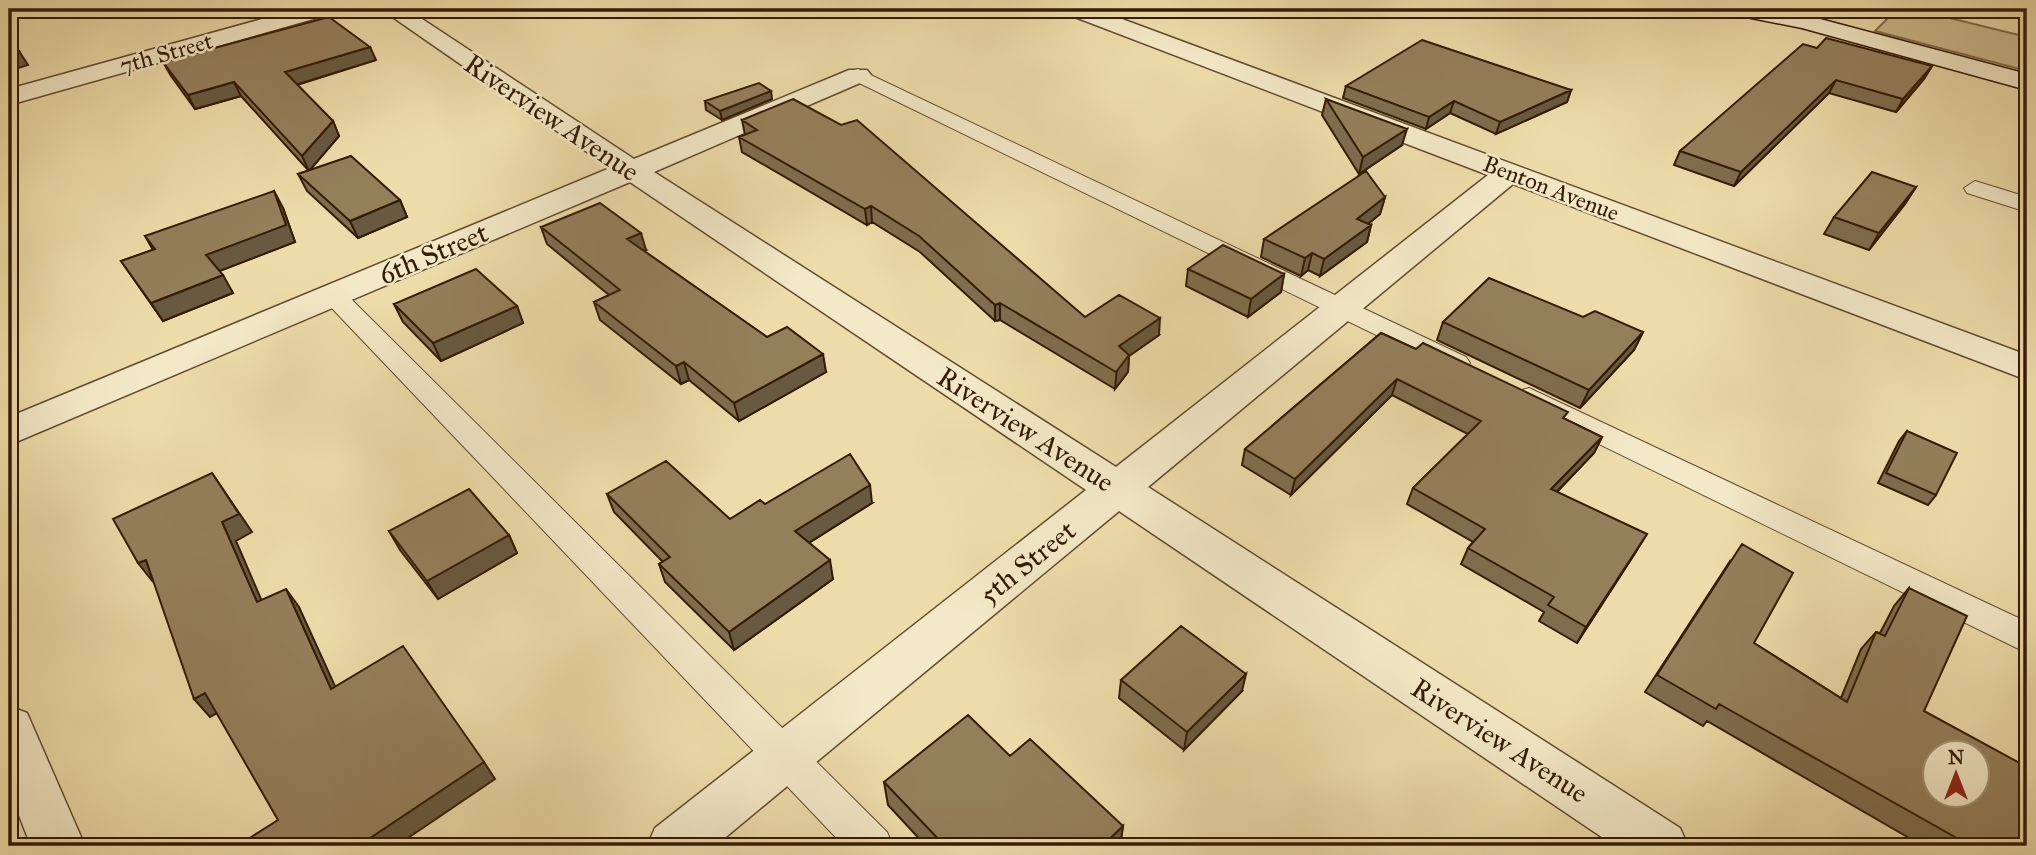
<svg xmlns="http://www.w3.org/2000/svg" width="2036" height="855" viewBox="0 0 2036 855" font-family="'IM FELL Great Primer',serif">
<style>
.green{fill:#cebb8d;stroke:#816b4a;stroke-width:2}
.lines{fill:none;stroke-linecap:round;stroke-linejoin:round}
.lane-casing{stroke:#624b2f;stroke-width:2}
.street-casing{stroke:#624b2f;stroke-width:3}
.secondary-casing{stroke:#341b06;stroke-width:3}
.lane{fill:#f3e8c7;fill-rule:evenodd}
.street{fill:#f3e8c7;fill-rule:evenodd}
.secondary{fill:#f3e8c7;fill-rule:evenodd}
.wall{fill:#7f6d4e;stroke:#341b06;stroke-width:2}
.shaded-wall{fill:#685940;stroke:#341b06;stroke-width:2}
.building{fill:#947f5b;stroke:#341b06;stroke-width:2;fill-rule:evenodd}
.labels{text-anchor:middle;stroke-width:5;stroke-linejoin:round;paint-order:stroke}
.far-street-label{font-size:23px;fill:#341b06;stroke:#f3e8c7}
.street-label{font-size:28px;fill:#341b06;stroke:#f3e8c7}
</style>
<rect width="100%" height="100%" fill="#eddca9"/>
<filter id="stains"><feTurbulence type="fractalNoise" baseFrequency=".00286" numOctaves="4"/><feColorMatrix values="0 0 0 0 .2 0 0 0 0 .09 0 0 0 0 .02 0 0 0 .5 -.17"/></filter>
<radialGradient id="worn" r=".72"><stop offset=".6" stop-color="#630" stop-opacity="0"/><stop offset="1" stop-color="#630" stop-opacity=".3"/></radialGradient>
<!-- green -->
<path class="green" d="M1897 9H1913L2027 37V71L1875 31Z"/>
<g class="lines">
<!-- lane casing -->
<g class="lane-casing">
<path id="lane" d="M858 69 1466 357 1470 363 1466 369 1456 372 1446 369 851 79 848 75 851 71Z
M1975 181 2027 197V212L1967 193 1964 188Z
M333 287 342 290 887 832 893 846H844L324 300 320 295 324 290Z
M1529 388 2027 622V653L1519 405 1515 398 1519 391Z"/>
</g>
<!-- street casing -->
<g class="street-casing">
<path id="street" d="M298 9H334L331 14 9 105V89Z
M381 9H407L634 159 849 70H867L871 75 867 80 654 172 1116 467 1488 175 1067 14 1064 9H1095L2027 355V380L1513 184 1148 487 1680 828 1688 846H1615L1119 511 715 846H647L655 828 1086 490 630 182 9 445V417L610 168Z
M9 706 27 713 85 846H31L9 790Z"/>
</g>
<!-- secondary casing -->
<g class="secondary-casing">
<path id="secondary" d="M1728 9H1773L1805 15 2027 74V90L1802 28 1731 14Z"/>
</g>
<!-- lane -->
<use href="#lane" class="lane"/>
<!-- street -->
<use href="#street" class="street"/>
<!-- secondary -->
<use href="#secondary" class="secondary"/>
</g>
<!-- wall -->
<path class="wall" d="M1817 48 1932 66 1924 79 1896 112 1829 93 1734 186 1674 165 1680 151Z
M376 60 297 85 333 121 339 136 309 171 400 200 407 217 358 238 307 191 298 174 309 171 241 96 195 109 171 76 163 62Z
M1346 86 1571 90 1567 102 1496 134 1450 113 1426 129 1343 98Z
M772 99 722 120 706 110 705 101Z
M1326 99 1402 145 1359 174 1322 115Z
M742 120 1085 317 1159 335 1129 356 1128 372 1115 389 1000 320 995 321 920 252 872 222 867 225 742 152 739 137 745 135Z
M1916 187 1905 204 1869 250 1824 234 1834 217Z
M1385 197 1380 214 1368 224 1371 225 1367 242 1320 276 1308 270 1301 276 1261 257 1264 239Z
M283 208 295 242 219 271 233 293 163 321 121 261 153 250 145 236Z
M541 227 646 250 644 251 767 337 826 372 739 421 689 380 681 384 600 320 594 302 609 295 547 244Z
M1188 269 1284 274 1281 292 1248 317 1186 286Z
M394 304 517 306 523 323 441 361 403 322Z
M1583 317 1643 332 1634 350 1580 408 1437 340 1443 322Z
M1381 333 1565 419 1602 437 1594 453 1557 492 1637 550 1577 643 1539 621 1544 612 1461 564 1468 548 1473 542 1407 504 1413 488 1468 434 1392 395 1291 495 1242 465 1245 449Z
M1907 431 1936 495 1928 505 1878 483 1899 441Z
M607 494 730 519 765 504 872 503 809 543 833 579 734 650 665 582 659 564 663 562 614 512Z
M389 531 509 535 517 553 438 599 400 550Z
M1730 561 1754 643 1841 698 1861 649 1876 632 1880 633 1894 606 1909 588 1924 711 2017 846H1923L1707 721 1703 726 1645 692Z
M1121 680 1242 691 1184 750 1119 698Z
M1010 756 1123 826 1120 846H926L888 805 884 782Z"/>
<!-- shaded-wall -->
<path class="shaded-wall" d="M370 47 376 60 292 86 285 72Z
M19 51 28 65 9 71V54Z
M1932 66 1924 79 1896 112 1903 99Z
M1836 80 1829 93 1734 186 1741 172Z
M234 82 241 96 195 109 188 95Z
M1571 90 1567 102 1496 134 1500 122Z
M771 91 772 99 722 120 720 111Z
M1454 101 1450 113 1426 129 1429 117Z
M333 121 339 136 309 171 302 156Z
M1407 129 1402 145 1359 174 1363 157Z
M1916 187 1905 204 1869 250 1879 233Z
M274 191 283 208 295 242 217 272 206 255Z
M1385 197 1380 214 1353 236 1357 219Z
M400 200 407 217 358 238 350 221Z
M871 206 872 222 867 225 865 209Z
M1371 225 1367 242 1320 276 1324 259Z
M641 233 646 250 632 257 627 239Z
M1312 253 1308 270 1301 276 1305 258Z
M1284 274 1281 292 1248 317 1251 299Z
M223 275 233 293 163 321 151 303Z
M1000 303V320L995 321V305Z
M517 306 523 323 441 361 433 343Z
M1160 318 1159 335 1129 356 1128 372 1115 389 1119 346Z
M1643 332 1634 350 1580 408 1589 390Z
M823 354 826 372 739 421 734 403Z
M684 362 689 380 681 384 676 366Z
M1397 379 1392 395 1291 495 1295 479Z
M1602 437 1594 453 1544 505 1551 489Z
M212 473 252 532 236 541 270 620 257 602 222 522Z
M870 485 872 503 799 549 795 531Z
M1647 534 1637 550 1577 643 1586 627Z
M509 535 517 553 438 599 427 581Z
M146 560 153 582 138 563Z
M830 560 833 579 734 650 729 632Z
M286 589 299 607 344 706 331 689Z
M1246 674 1242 691 1184 750 1187 732Z
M205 693 221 711 210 717 194 699Z
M484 762 495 779 396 846H358Z
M1123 826 1120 846H1102Z"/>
<!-- building -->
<path class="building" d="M329 17 370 47 285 72 333 121 302 156 234 82 188 95 163 62Z
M1826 38 1932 66 1903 99 1836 80 1741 172 1680 151 1803 44 1817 48Z
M1422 40 1571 90 1500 122 1454 101 1429 117 1346 86Z
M9 44 19 51 9 54Z
M759 83 771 91 720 111 705 101Z
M793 99 841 125 857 120 1085 317 1119 295 1160 318 1119 346 1129 355 1116 372 1000 303 995 305 919 236 871 206 865 209 739 137 757 130 742 120Z
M1326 99 1407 129 1363 157Z
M351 156 400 200 350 221 298 174Z
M1366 171 1385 197 1357 219 1371 225 1324 259 1312 253 1305 258 1264 239Z
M1872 172 1916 187 1879 233 1834 217Z
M274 191 286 225 206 255 223 275 151 303 121 261 155 249 145 236Z
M600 203 641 233 627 239 767 337 787 327 823 354 734 403 684 362 676 366 594 302 620 290 541 227Z
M1223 245 1284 274 1251 299 1188 269Z
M476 269 517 306 433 343 394 304Z
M1489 278 1583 317 1595 311 1643 332 1589 390 1443 322Z
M1381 333 1416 349 1423 343 1568 412 1563 418 1602 437 1551 489 1647 534 1586 627 1548 605 1554 597 1468 548 1485 529 1413 488 1481 421 1397 379 1295 479 1245 449Z
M1907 431 1957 453 1936 495 1886 473Z
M850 454 870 485 795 531 830 560 729 632 659 564 670 557 607 494 666 461 730 519 760 500 765 504Z
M212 473 239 514 222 522 257 602 286 589 331 689 403 646 484 762 358 846H252L248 839 278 820 205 693 194 699 146 560 138 563 113 519Z
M469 489 509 535 427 581 389 531Z
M1742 544 1793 573 1754 643 1847 702 1876 632 1885 636 1909 588 1967 616 1924 711 2027 767V824L2017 846H1971L1719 704 1716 709 1657 675ZM1935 753H1977V795H1935Z
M1181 626 1246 674 1187 732 1121 680Z
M968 715 1010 756 1030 739 1123 826 1102 846H945L884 782Z"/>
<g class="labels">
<!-- far-street labels -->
<g class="far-street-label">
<text transform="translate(166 53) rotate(-16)" y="8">7th Street</text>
<text transform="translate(1551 188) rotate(21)" y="8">Benton Avenue</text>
</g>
<!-- street labels -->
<g class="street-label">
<text transform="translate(552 117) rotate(34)" y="10">Riverview Avenue</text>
<text transform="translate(433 253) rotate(-23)" y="10">6th Street</text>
<text transform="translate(1026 429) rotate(33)" y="10">Riverview Avenue</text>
<text transform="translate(1027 562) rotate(-39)" y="10">5th Street</text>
<text transform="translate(1500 740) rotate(33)" y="10">Riverview Avenue</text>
</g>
</g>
<!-- margin -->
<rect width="2036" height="855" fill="none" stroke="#eddca9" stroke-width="35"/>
<rect x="10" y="10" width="2015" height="834" fill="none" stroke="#341b06" stroke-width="3.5"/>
<rect x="18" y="18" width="2001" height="820" fill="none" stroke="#341b06" stroke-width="2"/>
<!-- north arrow -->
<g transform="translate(1956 774)"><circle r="33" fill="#f3e8c7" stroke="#a7967a" stroke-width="2"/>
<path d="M0-5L12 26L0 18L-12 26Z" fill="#8f2418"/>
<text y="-10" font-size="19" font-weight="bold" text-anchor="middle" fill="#341b06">N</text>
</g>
<rect width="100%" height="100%" filter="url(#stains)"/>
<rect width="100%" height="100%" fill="url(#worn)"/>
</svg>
